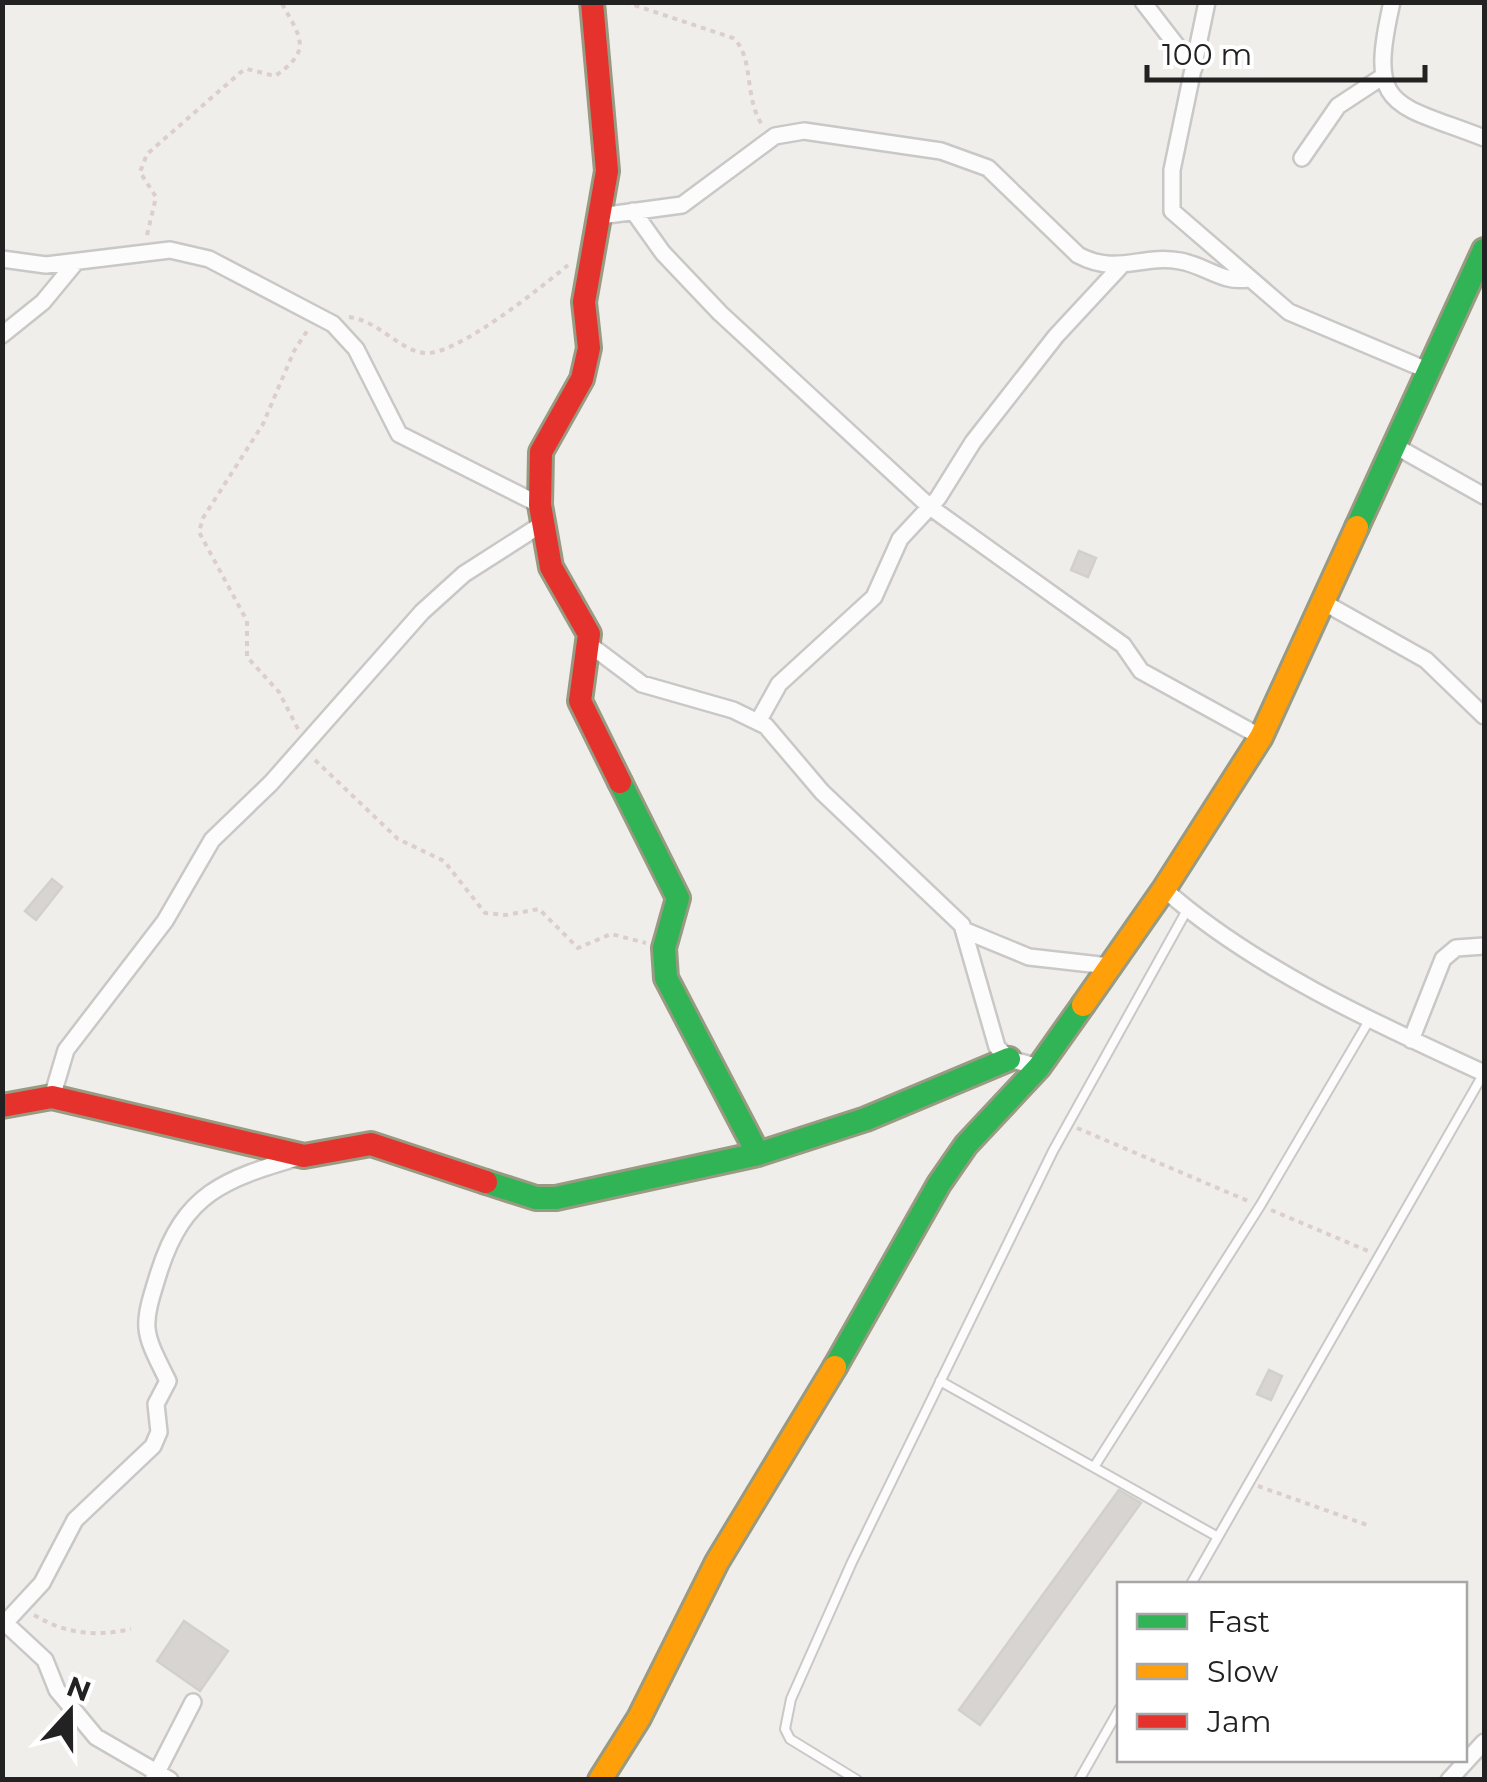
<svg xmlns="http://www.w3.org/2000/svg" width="1487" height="1782" viewBox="0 0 1487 1782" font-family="Montserrat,sans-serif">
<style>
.building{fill:#d7d4d2;stroke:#d3d0cc;stroke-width:2.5}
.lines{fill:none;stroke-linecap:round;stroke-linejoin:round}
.lane-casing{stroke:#c9c8c7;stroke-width:12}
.street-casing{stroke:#c9c8c7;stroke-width:20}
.fast-casing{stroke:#999a82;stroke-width:28}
.slow-casing{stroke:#999a82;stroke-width:28}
.jam-casing{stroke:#999a82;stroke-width:28}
.path{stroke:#dccecd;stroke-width:4;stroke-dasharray:5 5;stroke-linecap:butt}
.lane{stroke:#fdfcfc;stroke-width:8}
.street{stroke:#fdfcfc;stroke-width:15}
.fast{stroke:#30b455;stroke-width:22}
.slow{stroke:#ff9f0a;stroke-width:22}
.jam{stroke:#e5322d;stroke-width:22}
</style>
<rect width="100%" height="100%" fill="#f0eeeb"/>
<!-- building -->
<path class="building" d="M1079 551 1096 558 1088 577 1071 570Z
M52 879 62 887 36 920 25 911Z
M1269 1370 1282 1376 1271 1400 1257 1394Z
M1119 1490 1141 1503 980 1725 959 1710Z
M184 1621 228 1651 200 1691 157 1661Z"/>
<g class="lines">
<!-- lane casing -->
<g class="lane-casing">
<path id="lane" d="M940 1381 1218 1537
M1094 1467 1260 1206 1370 1019
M1191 1584 1484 1073
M857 1780 790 1739 785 1729 791 1699 852 1562 1053 1151 1187 910
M1079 1780 1120 1708"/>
</g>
<!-- street casing -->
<g class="street-casing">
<path id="street" d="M1143 2 1194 68
M1207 2 1172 170V211L1289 312 1429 371
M1392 2C1367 111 1392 102 1484 138
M1302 158 1338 106 1382 77
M633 211 663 253 720 313 930 507 1123 645 1141 671 1261 737
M600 216 682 205 775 136 804 131 941 151 988 168 1078 255C1117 276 1141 254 1180 261 1205 265 1221 283 1248 279
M2 259 46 265 170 250 209 259 333 324 356 349 399 434 540 505
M2 335 43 302 76 262
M1397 447 1484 496
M1323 602 1426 660 1484 716
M590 645 642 684 733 710 766 726 822 792 962 925 997 1047 1009 1059 1039 1067
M759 720 779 684 874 597 900 539 938 498 973 442 1056 336 1121 266
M1164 889C1253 968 1377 1024 1484 1073
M966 931 1029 957 1109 966
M1411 1040 1443 959 1456 948 1484 946
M52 1097 66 1050 165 921 212 840 271 783 422 612 464 574 542 524
M2 1620 45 1660 57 1690 96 1737 170 1780
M5 1623 42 1583 75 1520 153 1446 159 1432 156 1404 168 1381C142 1329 141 1329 159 1272 184 1193 224 1179 300 1157
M153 1780 193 1702
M1449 1780 1484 1742"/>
</g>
<!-- fast casing -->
<g class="fast-casing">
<path id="fast" d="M1357 527 1484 250
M620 782 678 898 664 948 666 978 758 1154
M486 1182 536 1198H556L758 1154 866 1119 1009 1059
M835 1367 939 1184 966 1145 1039 1067 1083 1005"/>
</g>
<!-- slow casing -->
<g class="slow-casing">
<path id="slow" d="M1083 1005 1164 889 1261 737 1357 527
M600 1780 639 1718 717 1562 835 1367"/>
</g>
<!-- jam casing -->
<g class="jam-casing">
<path id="jam" d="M592 2 607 171 584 302 589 348 582 379 541 452 540 505 551 567 589 634 580 701 620 782
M2 1106 52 1097 304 1156 371 1144 486 1182"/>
</g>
<!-- path -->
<path class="path" d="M625 2 733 38C755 57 743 98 763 126
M147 235 156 197 140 172 147 154 241 72 247 69 275 76C313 50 301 38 281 2
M349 317C379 321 399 350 424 353 455 357 543 286 568 265
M298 729 279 692 247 657V621L199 532 203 518 263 424 294 351 309 328
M315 760 398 839 444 861 485 913 506 915 539 909 578 948 611 934 646 943
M1077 1128 1248 1201
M1271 1210 1368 1251
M1258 1486 1370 1526
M34 1615C66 1634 95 1637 131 1629"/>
<!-- lane -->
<use href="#lane" class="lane"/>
<!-- street -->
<use href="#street" class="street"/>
<!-- fast -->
<use href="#fast" class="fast"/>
<!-- slow -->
<use href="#slow" class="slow"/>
<!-- jam -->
<use href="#jam" class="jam"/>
</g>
<!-- border -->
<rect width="1487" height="1782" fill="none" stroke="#222222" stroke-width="10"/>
<!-- legend -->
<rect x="1117" y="1582" width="350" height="180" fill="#ffffff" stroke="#a7a7a7" stroke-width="2.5"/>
<rect x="1137" y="1614" width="50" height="15" fill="#30b455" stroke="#a7a7a7" stroke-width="2.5"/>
<text x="1207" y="1632" font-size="30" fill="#222222">Fast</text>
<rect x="1137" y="1664" width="50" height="15" fill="#ff9f0a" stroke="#a7a7a7" stroke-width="2.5"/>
<text x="1207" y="1682" font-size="30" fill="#222222">Slow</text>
<rect x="1137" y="1714" width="50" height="15" fill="#e5322d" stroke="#a7a7a7" stroke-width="2.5"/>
<text x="1207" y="1732" font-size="30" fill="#222222">Jam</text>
<!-- north arrow -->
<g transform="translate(70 1712) rotate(21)" stroke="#ffffff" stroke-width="8" paint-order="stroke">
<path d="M0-8L18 38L0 25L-18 38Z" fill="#222222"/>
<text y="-15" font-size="28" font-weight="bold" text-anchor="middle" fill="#222222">N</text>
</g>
<!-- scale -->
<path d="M1147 65v15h278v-15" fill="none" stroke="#222222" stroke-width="5"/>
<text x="1162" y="65" font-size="30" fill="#222222" stroke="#ffffff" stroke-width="8" paint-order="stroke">100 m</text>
</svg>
